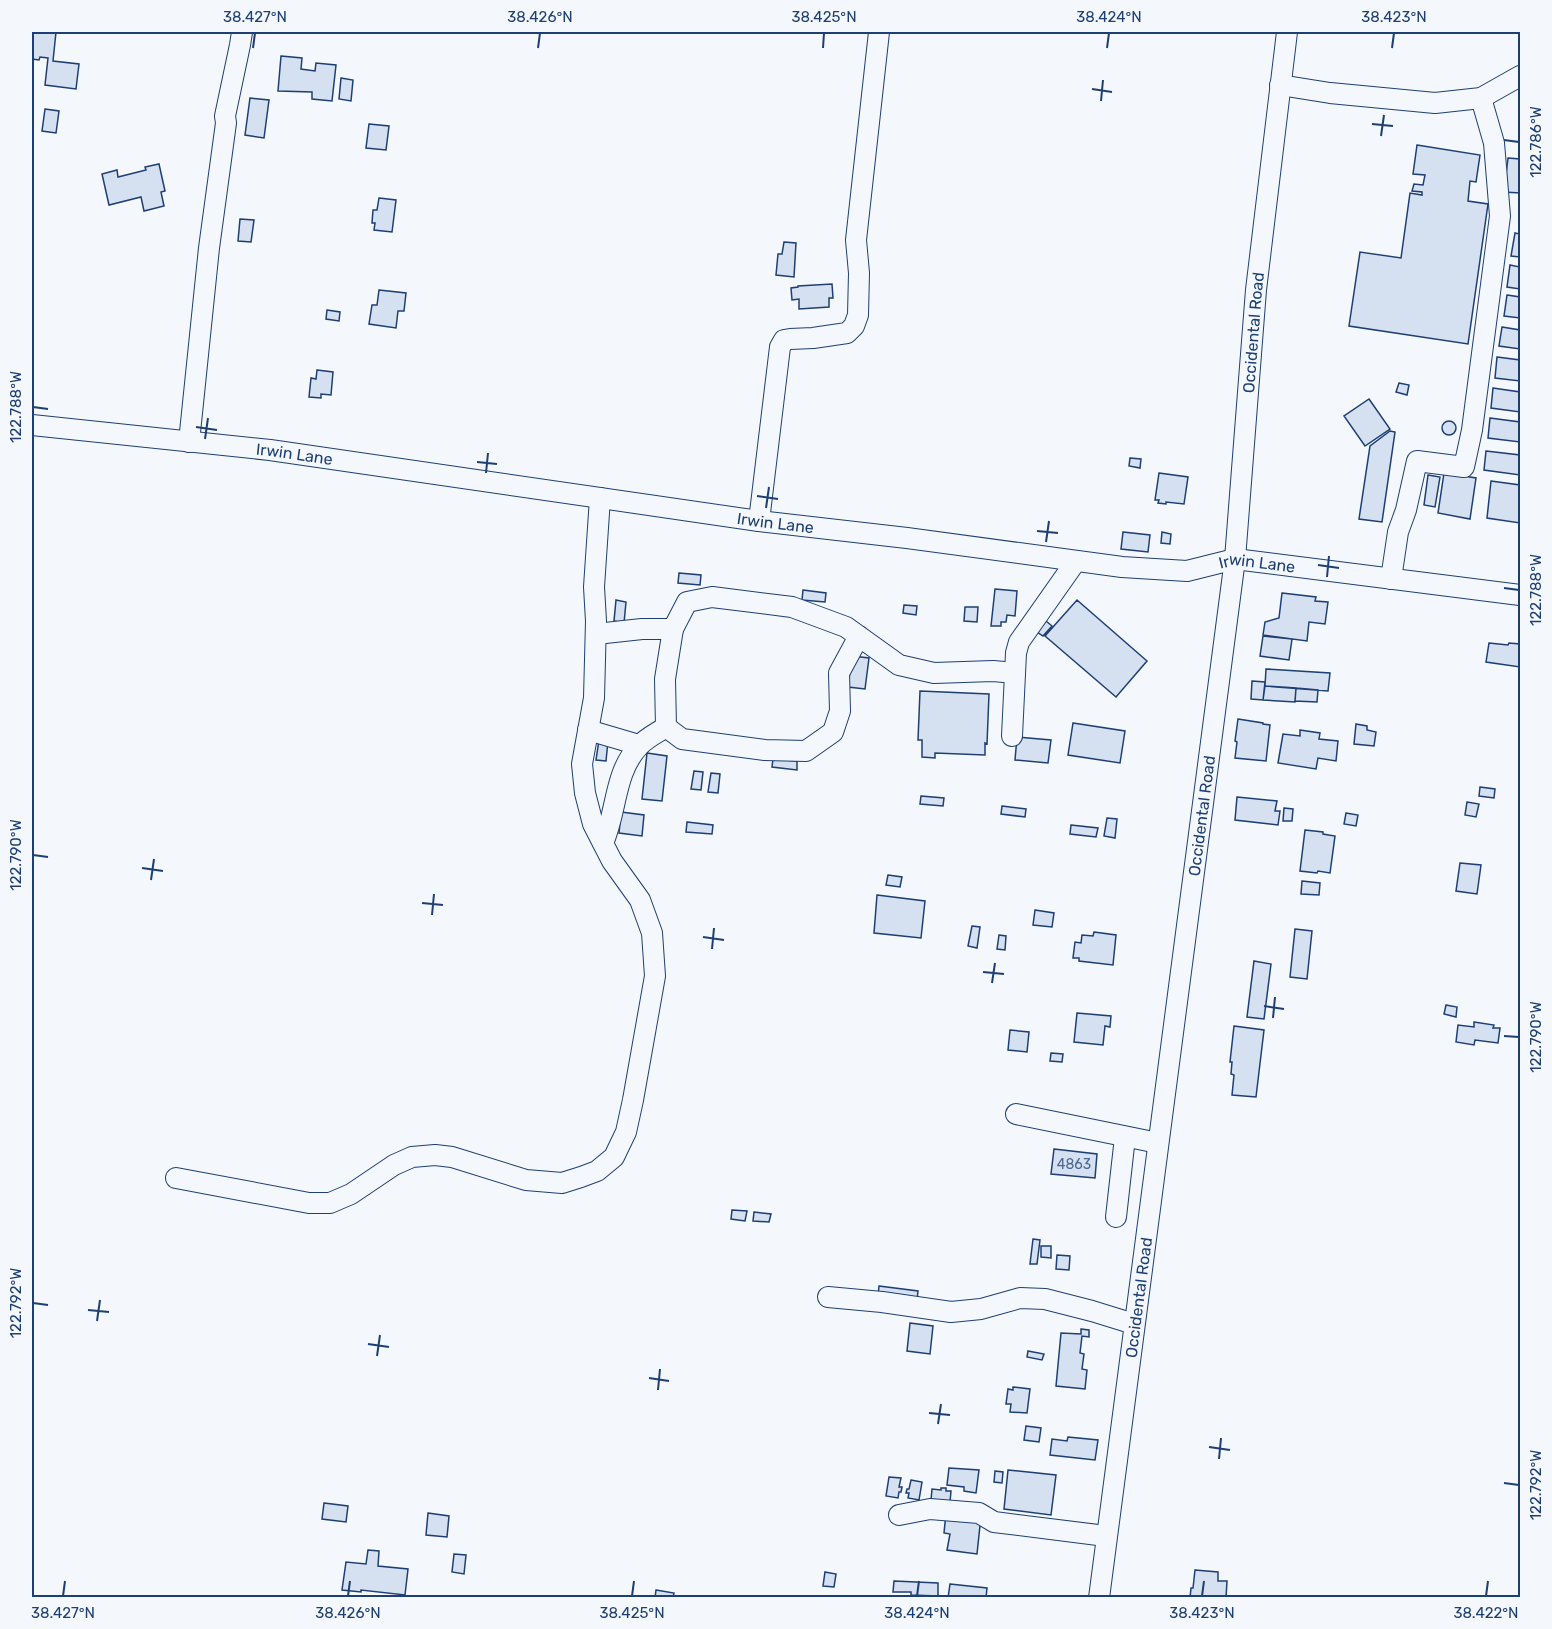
<svg xmlns="http://www.w3.org/2000/svg" width="1552" height="1629" viewBox="0 0 1552 1629" font-family="Rubik,sans-serif">
<style>
.building{fill:#d5e0f0;stroke:#1d3f73;stroke-width:1.5}
.lines{fill:none;stroke-linecap:round;stroke-linejoin:round}
.minor-casing{stroke:#1d3f73;stroke-width:22}
.minor{stroke:#f4f7fb;stroke-width:20}
.ticks{fill:none;stroke:#1d3f73;stroke-width:2}
.labels{text-anchor:middle;stroke-width:4.5;stroke-linejoin:round;paint-order:stroke}
.number-label{font-size:14px;fill:#4b6792}
.street-label{font-size:16px;fill:#1d3f73;stroke:#f4f7fb}
.neatline{fill:none;stroke:#1d3f73;stroke-width:2}
.ticks-label{font-size:15px;text-anchor:middle;fill:#1d3f73}
</style>
<rect width="100%" height="100%" fill="#f4f7fb"/>
<!-- building -->
<path class="building" d="M32 32H56L53 61 79 64 76 89 45 85 48 58 40 57 39 60 32 59Z
M281 56 302 58 301 69 315 71 316 63 336 65 332 101 312 99V92L278 91Z
M341 78 353 80 351 101 339 99Z
M250 98 269 100 264 138 245 135Z
M45 109 59 111 56 133 42 131Z
M369 124 389 126 386 150 366 148Z
M1417 145 1480 155 1476 182 1470 181 1468 201 1488 204 1468 344 1349 326 1360 252 1401 258 1410 193 1422 195V192L1412 191 1414 184 1423 185 1425 175 1413 174Z
M1508 158 1520 159V193L1504 192Z
M159 164 165 191 161 192 164 206 144 211 141 197 109 205 102 174 117 170 118 177 146 170 145 167Z
M379 198 396 200 392 232 374 230 375 223H372L373 210H377Z
M240 219 254 220 251 242 238 241Z
M1515 233 1520 234V257L1511 256Z
M784 242 796 243 794 277 776 275 778 254H782Z
M1510 265 1520 267V289L1507 287Z
M832 284 833 298H829V307L799 309V299L792 300 791 288 798 287V286Z
M379 290 406 293 404 311H398L396 328 369 324 372 305H377Z
M1507 295 1520 297V318L1504 316Z
M327 310 340 312 339 321 326 319Z
M1502 327 1520 330V349L1499 346Z
M1497 357 1520 360V381L1495 378Z
M317 370 333 372 331 395 321 394V398L309 397 311 378 316 379Z
M1399 383 1409 385 1407 395 1396 392Z
M1493 388 1520 392V412L1491 408Z
M1369 399 1390 429 1365 446 1344 416Z
M1490 418 1520 422V442L1488 438Z
M1442 428a7 7 0 1 1 14 0a7 7 0 1 1-14 0Z
M1390 431 1395 432 1382 522 1359 519 1370 446Z
M1486 451 1520 455V475L1484 470Z
M1130 458 1141 459 1140 468 1129 466Z
M1159 473 1188 477 1184 504 1166 502V504L1158 503 1159 500H1155Z
M1444 473 1476 478 1470 519 1438 513Z
M1428 475 1440 477 1435 507 1424 505Z
M1491 481 1520 485V523L1487 518Z
M1123 532 1150 535 1148 552 1121 549Z
M1162 532 1171 534 1170 544 1161 543Z
M679 573 701 575 700 585 678 583Z
M995 589 1017 591 1015 616 1007 615 1006 622H1001V626H991Z
M803 590 826 593 825 602 802 600Z
M1282 593 1316 597 1315 601 1328 602 1325 624 1309 622 1307 641 1263 635 1265 622 1279 618Z
M616 600 626 602 624 623 614 621Z
M1077 600 1147 661 1116 697 1045 636Z
M904 605 917 606 916 615 903 613Z
M965 607H978L977 622 964 621Z
M1046 621 1052 626 1043 636 1037 632Z
M1263 636 1292 639 1289 660 1260 656Z
M1489 643 1508 645 1509 643 1520 644V667L1486 662Z
M852 656 869 658 865 689 848 687Z
M1266 669 1330 673 1328 691 1265 686Z
M1252 681 1265 682 1263 700 1251 699Z
M1265 686 1296 688 1295 702 1263 700Z
M1296 688 1318 690 1317 702 1295 701Z
M920 691 989 694 987 744 985 743V755L935 753V758L922 757V740H918Z
M1238 719 1263 723V724L1270 725 1266 761 1235 758 1237 742 1235 741Z
M1073 723 1125 731 1120 763 1068 755Z
M1356 724 1367 726V730L1376 732 1374 746 1354 744Z
M1300 730 1320 733 1319 739 1338 741 1336 761 1318 758 1316 769 1278 763 1283 734 1300 736Z
M1017 737 1051 740 1048 763 1015 760Z
M599 740 608 741 606 761 596 760Z
M647 753 667 756 662 801 642 799Z
M773 759 797 761V770L772 767Z
M694 771 703 772 701 790 691 789Z
M711 773 720 774 718 793 708 792Z
M1480 787 1495 789 1494 798 1479 796Z
M921 796 944 798 943 806 920 804Z
M1237 797 1277 801 1275 811H1280L1278 825 1235 820Z
M1467 802 1479 804 1476 817 1465 815Z
M1002 806 1026 809 1025 817 1001 814Z
M1284 808 1293 809 1292 821H1283Z
M621 812 644 815 642 836 619 833Z
M1346 813 1358 815 1356 826 1344 824Z
M1107 818 1117 819 1115 838 1104 836Z
M687 822 713 825 712 834 686 832Z
M1071 825 1098 828 1096 837 1070 834Z
M1305 830 1323 832V834L1335 836 1330 873 1318 871 1317 873 1300 871Z
M1460 863 1481 865 1477 894 1456 891Z
M888 875 902 877 900 887 886 885Z
M1302 881 1320 883 1319 895 1301 894Z
M877 895 925 901 921 938 874 933Z
M1035 910 1054 913 1052 927 1033 925Z
M972 926 980 927 977 948 968 946Z
M1295 929 1312 931 1307 979 1290 977Z
M1094 932 1116 935 1113 965 1079 961V958H1073L1075 942 1081 943 1082 935 1093 936Z
M999 935 1006 936 1005 950 997 949Z
M1254 961 1271 964 1264 1019 1247 1017Z
M1446 1005 1457 1007 1456 1017 1444 1014Z
M1077 1013 1111 1016 1110 1027 1105 1026 1103 1045 1074 1042Z
M1474 1022 1494 1025 1493 1028H1500L1498 1043 1475 1040 1474 1045 1456 1042 1458 1025 1474 1027Z
M1234 1026 1264 1030 1256 1097 1232 1095 1234 1075 1231 1074 1232 1062H1230Z
M1010 1030 1029 1032 1027 1052 1008 1050Z
M1051 1053 1063 1054 1062 1062 1050 1061Z
M1054 1149 1097 1154 1095 1178 1051 1174Z
M732 1210 747 1211 745 1221 731 1219Z
M754 1212 771 1214 769 1222 753 1221Z
M1033 1239 1040 1240 1037 1264H1030Z
M1041 1246H1051V1258L1041 1257Z
M1057 1255 1070 1256 1069 1270 1056 1269Z
M879 1286 918 1291 917 1300 878 1296Z
M910 1323 933 1326 930 1354 907 1351Z
M1081 1329 1089 1330V1337L1082 1336 1080 1353 1084 1354 1082 1369 1087 1370 1085 1389 1056 1386 1061 1333 1081 1334Z
M1028 1351 1044 1354 1042 1360 1027 1357Z
M1013 1387 1030 1389 1027 1413 1010 1412 1011 1404H1006L1008 1389 1013 1390Z
M1026 1426 1041 1428 1039 1442 1024 1440Z
M1068 1437 1098 1440 1095 1460 1050 1455 1052 1439 1067 1441Z
M949 1468 979 1470 976 1493 964 1491V1487L947 1485Z
M1008 1470 1056 1475 1051 1515 1004 1509Z
M995 1471 1003 1472 1002 1483 994 1482Z
M889 1477 901 1478 899 1487H902L901 1492H899L898 1498 886 1496Z
M911 1480 922 1482 919 1500 908 1498 909 1493H906L907 1489H909Z
M941 1488H946V1491H951L950 1502 931 1500 932 1489 941 1490Z
M324 1503 348 1506 346 1522 322 1519Z
M428 1513 449 1516 447 1537 426 1535Z
M946 1513 981 1516 977 1554 947 1550 950 1534 944 1533Z
M368 1550 379 1551 378 1566 408 1569 405 1595 361 1590V1592L342 1590 346 1562 366 1564Z
M454 1554 466 1555 464 1574 452 1572Z
M1195 1570 1218 1572V1581H1227L1226 1598H1190L1191 1588H1193Z
M825 1572 836 1574 834 1587 823 1586Z
M894 1581 938 1583V1596L911 1595V1592H893Z
M950 1584 987 1588 986 1598H948Z
M656 1590 674 1593 673 1598H655Z"/>
<g class="lines">
<!-- minor casing -->
<g class="minor-casing">
<g id="minor">
<path d="M1280 85 1330 93 1435 103 1481 98 1520 76"/>
<path id="s1" d="M32 425 270 450 759 521 907 538 1122 567 1187 571 1235 559 1520 595"/>
<path d="M189 442 209 248 226 123 225 116 240 45 242 32"/>
<path d="M759 521 780 347 784 340 790 339 813 338 847 333 854 326 858 315 859 273 856 240 879 32"/>
<path d="M1391 579 1398 532 1406 510 1417 461 1464 467 1472 430 1500 216 1494 143 1481 98"/>
<path d="M596 634 642 629H673"/>
<path d="M859 636 839 673 840 711 833 732 806 751 765 750 682 739 666 727 665 679 673 629 687 602 712 597 792 607 846 627 899 665 934 673 993 671 1015 673"/>
<path d="M588 730 639 745"/>
<path d="M1012 736 1016 653 1019 642 1076 561"/>
<path d="M603 843C617 812 614 772 639 746 646 738 657 733 666 727"/>
<path d="M1016 1114 1158 1143"/>
<path d="M176 1178 309 1203H330L351 1194 394 1165 412 1157 435 1155 452 1157 526 1180 562 1183 581 1177 597 1171 614 1157 626 1132 633 1100 655 976 652 933 640 900 612 861 593 824 585 793 582 764 594 698 596 621 594 587 600 498"/>
<path d="M1116 1217 1125 1137"/>
<path d="M828 1297 882 1302 951 1312 981 1309 1020 1298 1045 1299 1092 1311 1134 1324"/>
<path d="M899 1515 930 1509 979 1513 994 1522 1106 1536"/>
<path id="s2" d="M1099 1598 1235 559 1256 290 1287 32"/>
</g>
</g>
<!-- minor -->
<use href="#minor" class="minor"/>
</g>
<!-- ticks -->
<path class="ticks" d="M253 48 255 33M538 48 540 33M823 48 824 33M1107 48 1109 33M1392 48 1394 33M1092 89 1112 92M1101 101 1103 80M1372 124 1393 126M1381 136 1384 115M1504 140 1519 142M33 407 48 409M196 427 217 430M205 439 208 418M477 462 497 464M486 473 488 453M757 496 778 499M766 508 769 487M1037 531 1058 533M1046 542 1049 521M1318 565 1339 568M1327 577 1329 556M1504 588 1519 590M33 855 48 857M142 868 163 871M151 880 154 859M422 903 443 905M432 915 434 894M703 937 724 940M712 949 714 928M983 972 1004 974M992 983 995 963M1264 1006 1284 1009M1273 1018 1275 997M1504 1036 1519 1037M33 1303 48 1305M88 1310 109 1312M97 1321 100 1300M368 1344 389 1347M377 1356 380 1335M649 1378 669 1381M658 1390 660 1369M929 1413 950 1415M938 1424 941 1404M1209 1447 1230 1450M1219 1459 1221 1438M1504 1483 1519 1485M63 1596 65 1581M348 1596 350 1581M632 1596 634 1581M917 1596 919 1581M1202 1596 1204 1581M1486 1596 1488 1581"/>
<g class="labels">
<!-- number labels -->
<g class="number-label">
<text x="1074" y="1169">4863</text>
</g>
<!-- street labels -->
<g class="street-label">
<text dy="6" stroke="none"><textPath href="#s2" startOffset="1275">Occidental Road</textPath></text>
<text dy="6" stroke="none"><textPath href="#s1" startOffset="264">Irwin Lane</textPath></text>
<text dy="6" stroke="none"><textPath href="#s1" startOffset="750">Irwin Lane</textPath></text>
<text dy="6" stroke="none"><textPath href="#s1" startOffset="1236">Irwin Lane</textPath></text>
<text dy="6" stroke="none"><textPath href="#s2" startOffset="789">Occidental Road</textPath></text>
<text dy="6" stroke="none"><textPath href="#s2" startOffset="303">Occidental Road</textPath></text>
</g>
</g>
<!-- border -->
<rect width="1552" height="1629" fill="none" stroke="#f4f7fb" stroke-width="66"/>
<rect x="33" y="33" width="1486" height="1563" class="neatline"/>
<g class="ticks-label">
<text x="255" y="22">38.427°N</text>
<text x="540" y="22">38.426°N</text>
<text x="824" y="22">38.425°N</text>
<text x="1109" y="22">38.424°N</text>
<text x="1394" y="22">38.423°N</text>
<text transform="translate(1536 142) rotate(-90)" y="5">122.786°W</text>
<text transform="translate(16 407) rotate(-90)" y="5">122.788°W</text>
<text transform="translate(1536 590) rotate(-90)" y="5">122.788°W</text>
<text transform="translate(16 855) rotate(-90)" y="5">122.790°W</text>
<text transform="translate(1536 1037) rotate(-90)" y="5">122.790°W</text>
<text transform="translate(16 1303) rotate(-90)" y="5">122.792°W</text>
<text transform="translate(1536 1485) rotate(-90)" y="5">122.792°W</text>
<text x="63" y="1618">38.427°N</text>
<text x="348" y="1618">38.426°N</text>
<text x="632" y="1618">38.425°N</text>
<text x="917" y="1618">38.424°N</text>
<text x="1202" y="1618">38.423°N</text>
<text x="1486" y="1618">38.422°N</text>
</g>
</svg>
